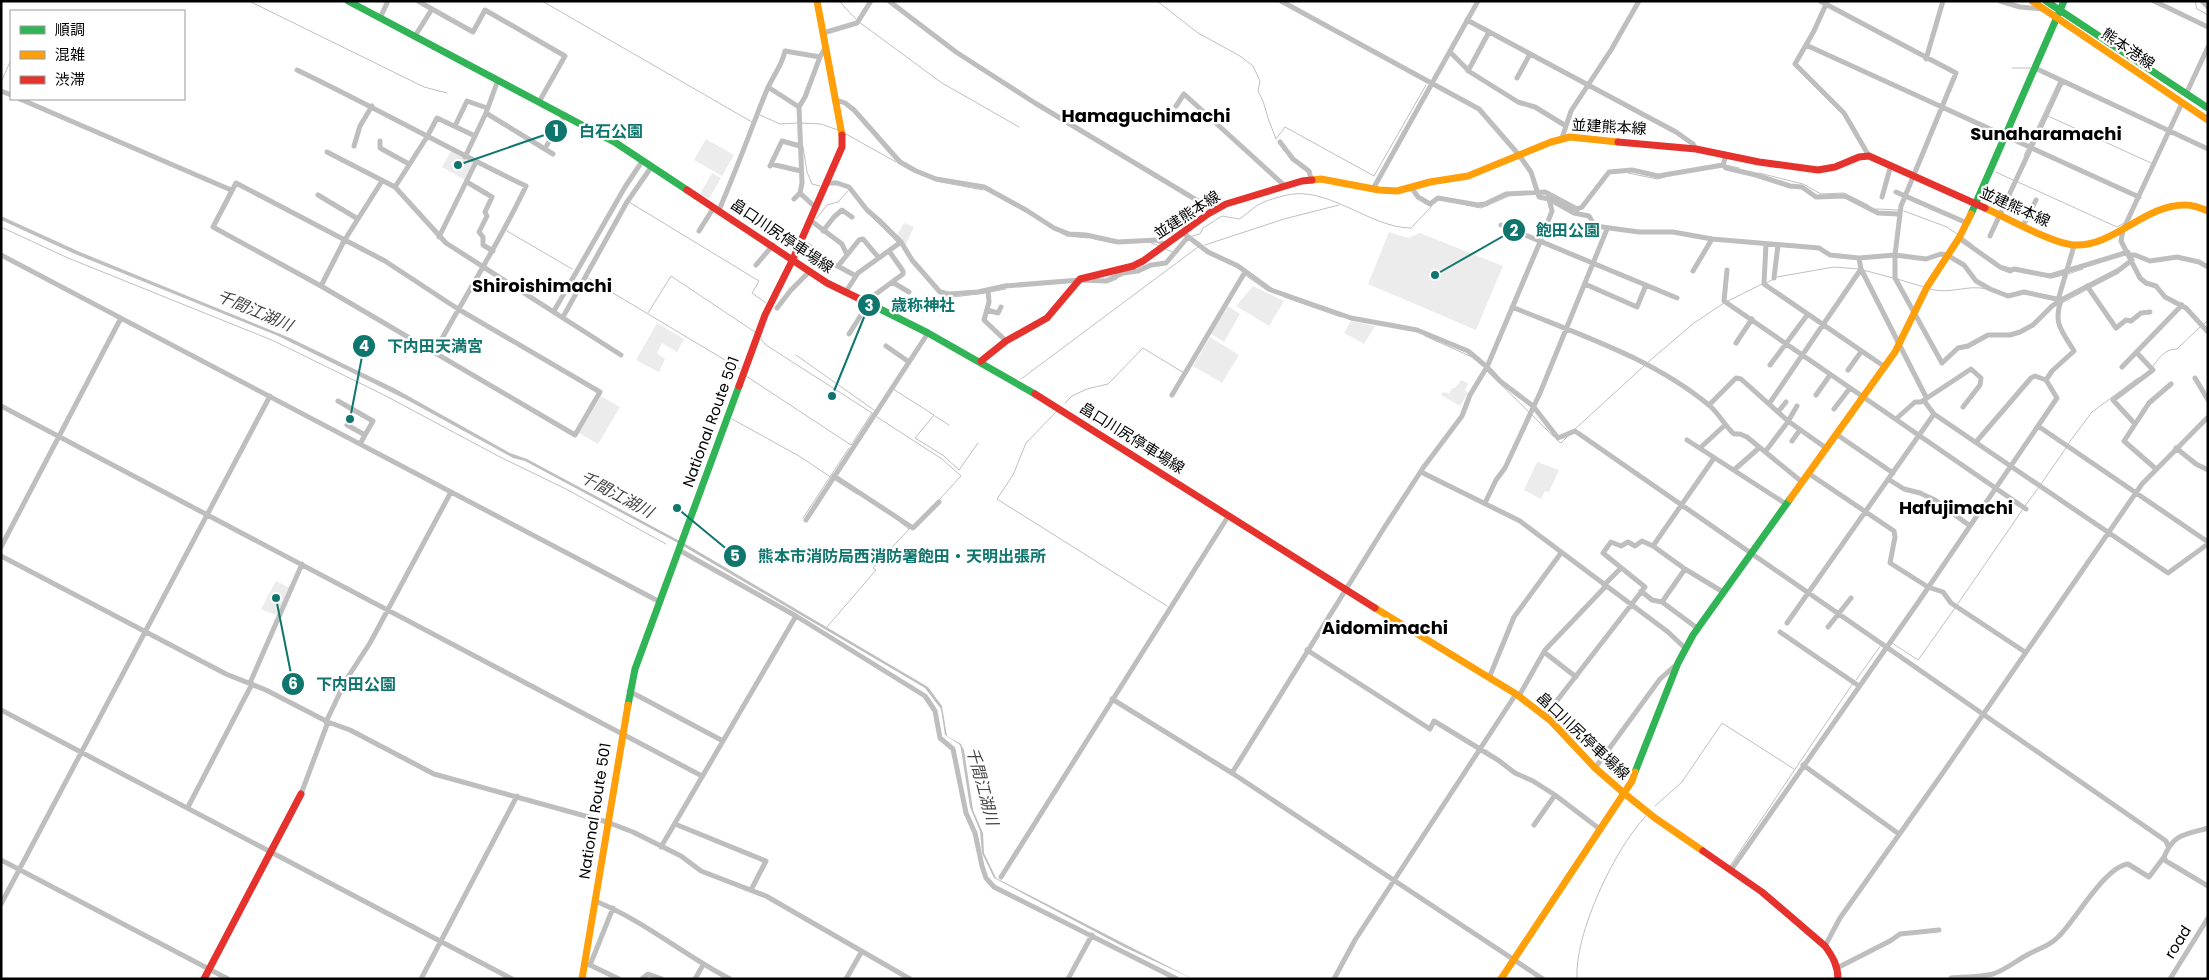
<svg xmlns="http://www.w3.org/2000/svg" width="2209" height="980" viewBox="0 0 2209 980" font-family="Poppins,'Noto Sans JP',sans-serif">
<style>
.green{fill:#ececec}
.water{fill:#bfbfbf}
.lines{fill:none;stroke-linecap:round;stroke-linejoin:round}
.stream{stroke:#bfbfbf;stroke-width:1}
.street{stroke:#bebebe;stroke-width:5}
.fast{stroke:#30b455;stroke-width:7}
.slow{stroke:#ff9f0a;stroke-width:7}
.jam{stroke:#e5322d;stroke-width:7}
.labels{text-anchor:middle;stroke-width:4.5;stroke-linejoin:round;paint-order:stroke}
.street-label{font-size:15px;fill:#000;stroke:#fff}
.water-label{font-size:16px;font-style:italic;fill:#444;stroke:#fff}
.quarter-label{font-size:18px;font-weight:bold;fill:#000;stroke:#fff}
.leader{fill:none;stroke:#0f766e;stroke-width:2}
.callout-dot{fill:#0f766e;stroke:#fff;stroke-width:2}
.mark-label{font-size:15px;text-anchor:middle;font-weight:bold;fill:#fff}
.callout-label{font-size:16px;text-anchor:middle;font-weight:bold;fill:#0f766e;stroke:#fff;stroke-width:4.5;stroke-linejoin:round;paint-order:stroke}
</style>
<rect width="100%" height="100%" fill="#fff"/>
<!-- green -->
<path class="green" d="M706 139 734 155 722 176 694 160Z
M451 151 474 162 465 180 442 167Z
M712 173 721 178 709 199 700 194Z
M904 223 914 227 905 246 896 237Z
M1389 232 1408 238 1420 233 1503 266 1476 330 1368 284Z
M1253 286 1284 301 1269 326 1236 306Z
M1228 306 1240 314 1224 342 1211 334Z
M1351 321 1375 326 1364 344 1344 333Z
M657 323 684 339 677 352 662 343 657 353 665 359 659 372 636 360Z
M1210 337 1239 355 1222 383 1193 366Z
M1461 380 1468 383 1465 390 1468 393 1460 406 1441 395 1443 392 1449 394 1452 388H1455Z
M601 396 620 407 598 444 579 433Z
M1537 462 1559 470 1549 492 1545 491 1541 499 1524 490Z
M276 581 290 588 278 616 261 609Z"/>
<!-- water -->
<path class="water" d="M1 216 80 252 290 338 394 388 510 453 527 459 689 546 928 687 942 706 947 736 961 744 964 750 973 810 983 833 984 853 996 878 1193 979 1124 947 994 878 982 853 980 831 970 807 961 749 960 745 945 735 941 709 925 688 678 543 525 461 513 458 409 401 276 335 75 254 1 220Z"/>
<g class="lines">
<!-- stream -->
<path class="stream" d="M249 1 424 87 447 93
M542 1 752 122
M839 1 856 19
M1157 1 1198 33 1240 56 1253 66 1260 81 1258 91 1263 101 1268 118 1276 139 1285 127 1374 176 1426 85
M2195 1 2197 9 2208 15
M859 22 942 83 1019 127
M2012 68H2032
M1 82 11 60
M760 115 780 124 797 123
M2048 116 2151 163
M801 123 821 124 838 130
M846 134 896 162
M2029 145 2059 81
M803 147 807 172 812 184 820 186
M2024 156 2027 149
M1726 165 1739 168
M1996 172 2015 181
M1628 173 1657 179 1665 177
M1759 173 1803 184 1821 194 1844 193 1868 205
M936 181 983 190
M2018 182 2117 227 2124 223
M629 202 759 281 752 293 766 303
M1466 205 1481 208 1509 196
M861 206 897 242
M1876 209 1900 210
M1904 211 1947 227 1957 234
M816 219 827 205 838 202 848 191
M1 227 68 258 274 341 384 395 500 457 566 489 666 544
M507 231 572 269
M1061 233 1067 236 1088 238
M1192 236 1200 234 1203 228 1222 216 1239 219C1245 216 1249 211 1255 207 1261 202 1275 198 1283 196 1326 183 1369 228 1411 228L1432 206
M1962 237 1973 245
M1095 239 1113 243
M1151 243 1159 246
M1205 245 1284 219 1339 205
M1165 249 1173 252
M2003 266 2011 268
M1863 270 1893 278
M2068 274 2083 269
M1245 275 1268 291
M1777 277 1834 267 1859 269
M588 278 740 369
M2051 278 2064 275
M1897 279 1924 287
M1107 283 1117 279
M1766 283 1774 279
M2090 288 2119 273
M1930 289C1949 295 1969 284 1986 289
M990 292 1006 289
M946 296 953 297 986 293
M1284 297 1341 317
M1728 301 1762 284
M2062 303 2086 290
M648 313 671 276 755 332
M2203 325 2208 320
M1425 336 1472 357
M761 339 766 345 872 413
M796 355 874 410
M1647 363 1694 323 1724 303
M2153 366C2160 357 2165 349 2177 349L2200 327
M1487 371 1529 412
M746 376 851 445 872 413
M1021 379 1198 247
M893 389 934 415 915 438 944 456 959 470 978 443
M1065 403 1072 396 1087 389 1108 384 1143 348 1184 373
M1057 411 1026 443 1013 475 997 499 1167 606
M1532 415 1554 437
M935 416 949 425
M877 417 942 459 961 476 940 499
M732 419 799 456 832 478
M1575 429 1644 366
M1557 440 1561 443 1567 437
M2068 444 2092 412 2138 378
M835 480 857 494
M2041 484 2066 448
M2025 506 2039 487
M803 518 849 448
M900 522 909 529
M1957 605 2023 509
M827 627 876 570 873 568 910 528
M1892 643 1918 660 1955 608
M1856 680 1881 645
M1655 806 1682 782 1722 723 1794 769
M1730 866 1853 683
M1577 979C1574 934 1615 848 1646 816"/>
<!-- street -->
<path class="street" d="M889 1 956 52 1035 103 1213 210
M1281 1 1479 109 1519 155 1531 172 1539 197 1549 199 1574 213 1589 216 1595 226 1639 232H1673L1712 239 1819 248 1830 255 1859 258 1895 255 1926 259 1941 254 1947 255 1964 265 1976 281 1990 289 2008 296 2024 292 2061 300 2119 270 2132 260
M1820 1 1956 73 1901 206 1895 255V278L1942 363 1958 348 1968 346 1988 335H2010L2020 332 2033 325 2052 306 2061 300
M2000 1 2020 7 2043 9
M2154 1 2208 27
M2202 1 2208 7
M1827 2 1814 31 1795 64 1844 113 1869 156
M432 9 473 32 485 10 565 56 539 102
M380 18 388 1
M1467 20 1676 132 1693 144 1696 149
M823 33 857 23 871 1
M415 36 432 9 418 1
M1806 45 2139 197
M1450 52 1470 72 1518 102 1535 107 1566 126
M1926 59 1943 1
M2035 68 2208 149
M297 70C374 107 449 149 526 186 499 244 464 297 434 353
M1468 71 1489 32
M1517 78 1530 54
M768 87 799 107 802 183 800 193 815 207
M1 91 11 95
M2186 94 2208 47
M20 99 231 190
M836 100 845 103 854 110 900 162 916 171 936 179 984 187 1026 210 1054 228 1069 234 1086 235 1118 242 1157 240 1165 245
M2182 103 2123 230 2121 241 2140 278 2146 283 2156 286 2165 297 2186 308 2208 332
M1176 106 1184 94 1285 186
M799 107 805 97 820 57
M486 113 553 154
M455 126 467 101 487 108
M427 137 437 118 475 136
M1562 138 1571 111 1611 50 1639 1
M380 141V148L409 164
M1280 142 1293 159 1309 171 1311 179
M547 145 565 115
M354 146 360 126 372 106
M327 152 395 187 446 243 621 355
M465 157 486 113 498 80
M771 164 801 171
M1723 165 1726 168 1756 175 1790 186 1802 187 1816 197 1845 196 1878 213 1899 214
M770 166 782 141 800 146
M467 182 492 197 485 212 487 216 479 232 483 237V245L493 251
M236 183 385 261 458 309 600 392 575 435 321 286 213 227Z
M826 183H837L849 187 867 210 881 222 901 242 912 260 940 292 949 294 978 292 1005 286 1080 280 1106 281 1123 273 1138 271 1151 265 1166 263 1188 237
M395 187 427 137
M1411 187 1418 197 1430 204 1438 198 1478 205 1485 204 1506 194 1545 192 1577 209 1582 207 1609 172 1632 170 1658 176 1723 165 1726 155
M1373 189 1478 1
M1896 192 1967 223
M318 195 358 219
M1882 197 1891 165
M794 199 800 193
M719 210C736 171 750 132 766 92 772 77 782 66 785 51L820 57 825 48
M810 220 842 244 847 255 859 240 863 239 879 258
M1501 225 1677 298
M2023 226 2036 200
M699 231 714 207
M823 231 834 217 842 210 852 217
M1182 232 1208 252 1238 266 1271 290 1351 318 1417 330 1468 351 1487 367 1500 381 1533 406 1558 438 1575 431 2166 841 2168 846
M1990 236 2062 81
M439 237 476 162
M1959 238 2000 267 2010 271 2014 269 2050 276 2128 252
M801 240 832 263 856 276
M1766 244 1764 284 1885 367
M1 255 660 602
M2130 255H2135L2150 261 2177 257 2199 262 2208 267
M1859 258 1861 269 1926 397 1925 402 1934 414 2168 573 2208 544
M756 265 773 245
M838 266 847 255
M1727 270 1724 301 2026 509
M1693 271 1712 239
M1774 278 1778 245
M892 282 909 292
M1585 284 1637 307 1646 285
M321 286 344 241 382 181
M2087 286 2116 328 2126 320 2131 321 2141 313 2150 312
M988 290 989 302 984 320 1006 341
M845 293 858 273 901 242
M2058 300 2074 246
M865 302 903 274V271L889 251
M1512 307C1580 335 1652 358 1710 406 1720 415 1725 426 1734 434H1740L1747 437 1802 482
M777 308 791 290 810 271
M987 310 998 313 1001 307
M554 311 625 187 643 160
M563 317 627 202 652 166
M849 334 868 304
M1736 343 1752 319
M886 346 909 362
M1770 365 1808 314
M2122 367 2182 305
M1848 370 1861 352
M2195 378 2208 400
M1172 395 1245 272
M1816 395 1830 375
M338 401 373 421 365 435
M1769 404 1861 269
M1709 405 1736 378 1741 379 1788 421 1826 448
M1 406 702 776
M1834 409 1850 388
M1778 412 1786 402
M1896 419 1915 402H1921L1971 369 1981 378 1980 385 1963 407
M2135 424 2113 400 2153 370 2137 353
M347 425 365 435 360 444
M2038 426 2208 542
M1836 434 1893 473
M1687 440 1786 504
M1792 441 1800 430
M1976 442 2031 378 2035 376 2046 380
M1700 448 1725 425
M2176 448 2196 464 2208 470
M1765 452 1787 423 1797 406
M2156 469 2124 441 2149 403 2171 384
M1734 470 1759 448
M1421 472 1520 521 1668 632 1685 648
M1808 473 1894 531 1895 537 1890 563 1928 587 1943 592 1951 603 2025 652
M834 476 913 528 939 502
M1888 479 1904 489 1920 493 1935 500 1970 526
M1485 503 1496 480 1505 468 1540 393 1607 229
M806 520 928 333
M1 547 121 318
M679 550 796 616 925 696 935 711 940 738 953 749 966 813 975 833 982 866 986 878 994 887 1177 979
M1 556 226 674 266 690 328 722 350 730 434 774 607 822 633 832 681 856 701 871 766 896 910 979
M1685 569 1723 592
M1604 585 1621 568
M1641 591 1652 600 1662 602 1685 569 1653 546
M1662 602 1697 628
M1787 623 1934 414
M1828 627 1851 598
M1780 632 1859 686
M1307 650 1430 729 1434 721 1498 760 1515 773 1533 781 1555 795 1601 830
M1544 652 1576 677
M1489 678 1514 617 1561 553
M250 683 302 564
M629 691 723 741 796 616
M1519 696 1545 650 1606 586
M1112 699 1232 773 1543 979
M1 710 512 979
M1545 716 1645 587 1603 553 1611 542 1621 546 1628 542 1635 546 1642 541 1653 546 1714 458
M326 722 346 680 370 643 451 492
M1803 765 1899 834
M1595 768 1660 679 1678 663
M1232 773 1384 528 1423 468 1462 416 1470 395 1487 367 1540 242 1552 211 1549 199
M301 794 328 722
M188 807 252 684
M675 824 766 861 751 890
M1534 825 1555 795
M2208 828C2185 835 2174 833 2164 857L2166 861 2208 886
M661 847 723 741
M1 860 228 979
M1731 870 1917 604 2057 398 2046 380 2052 371 2074 351C2062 331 2053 324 2061 300
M1001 877 1229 515
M595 901C643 920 684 955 730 979
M1 904 270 396
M1825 946 1840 918 1942 774 2142 484 2208 417
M584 964 590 965 613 908
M590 965 619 979
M1837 968 1890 941 1900 934 1939 930
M1951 978C1964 977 1980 977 1993 974 2005 970 2016 961 2027 955 2037 949 2048 947 2057 938 2074 923 2104 867 2128 864L2149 877 2164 857
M421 979 517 796
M642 979 648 974 662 979
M695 979 703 965
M846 979 862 951
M1068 979 1092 935
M1334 979 1355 940 1516 694
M2170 979 2208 918"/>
<!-- fast -->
<path class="fast" d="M348 1 616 143 687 190
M2046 1 2208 108
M1971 214 2064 1
M864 301 928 333 1035 394
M628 705 635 669 739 386
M1635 772 1678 663 1693 635 1790 499"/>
<!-- slow -->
<path class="slow" d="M817 1 842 135
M2032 1 2208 120
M1312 180 1321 179 1379 190 1397 191 1430 182 1468 176 1551 142 1570 137 1618 142
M1985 208C2005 217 2053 244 2074 245 2114 247 2145 204 2186 205 2193 205 2201 208 2208 211
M1790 499 1895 352 1927 287 1959 238 1971 214
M1375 608 1516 694 1551 721 1595 768 1625 794 1655 818 1703 851
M582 979 628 705
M1501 979 1632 781 1635 772"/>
<!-- jam -->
<path class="jam" d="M1618 142 1696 149 1759 162 1818 170 1835 167 1859 157 1869 156 1985 208
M687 190 827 283 864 301
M981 361 1006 341 1047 318 1080 279 1133 266 1143 261 1208 214 1226 204 1302 181 1312 180
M739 386 765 315 793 259 842 147V135
M1035 394 1375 608
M1703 851 1762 892 1825 946C1833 957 1838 966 1838 979
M204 979 301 794"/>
</g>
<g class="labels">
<!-- street labels -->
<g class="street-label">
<text transform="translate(2128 49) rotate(34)" y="5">熊本港線</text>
<text transform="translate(1609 127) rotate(3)" y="5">並建熊本線</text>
<text transform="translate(2015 207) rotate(24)" y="5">並建熊本線</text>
<text transform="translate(1187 215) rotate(-33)" y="5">並建熊本線</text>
<text transform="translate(782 236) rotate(34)" y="5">畠口川尻停車場線</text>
<text transform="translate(711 422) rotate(-70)" y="5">National Route 501</text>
<text transform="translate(1132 438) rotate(32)" y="5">畠口川尻停車場線</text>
<text transform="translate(1583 736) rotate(43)" y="5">畠口川尻停車場線</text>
<text transform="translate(595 811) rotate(-81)" y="5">National Route 501</text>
<text transform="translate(2178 942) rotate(-58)" y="5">road</text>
</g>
<!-- water labels -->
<g class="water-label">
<text transform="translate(255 310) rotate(23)" y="6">千間江湖川</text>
<text transform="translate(617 494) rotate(28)" y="6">千間江湖川</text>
<text transform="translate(983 786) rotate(75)" y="6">千間江湖川</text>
</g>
<!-- quarter labels -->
<g class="quarter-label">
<text x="1146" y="122">Hamaguchimachi</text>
<text x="2046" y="140">Sunaharamachi</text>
<text x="542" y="292">Shiroishimachi</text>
<text x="1956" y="514">Hafujimachi</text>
<text x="1385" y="634">Aidomimachi</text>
</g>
</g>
<!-- callouts -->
<path class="leader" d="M458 165L556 131M1435 275L1514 230M832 396L869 305M350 419L364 346M677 508L735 556M276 598L293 684"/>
<g class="callout-dot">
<circle cx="458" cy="165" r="5"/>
<circle cx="1435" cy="275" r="5"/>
<circle cx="832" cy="396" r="5"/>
<circle cx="350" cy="419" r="5"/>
<circle cx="677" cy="508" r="5"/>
<circle cx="276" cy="598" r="5"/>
<circle cx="556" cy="131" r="12"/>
<circle cx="1514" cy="230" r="12"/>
<circle cx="869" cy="305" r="12"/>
<circle cx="364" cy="346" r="12"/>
<circle cx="735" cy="556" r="12"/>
<circle cx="293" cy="684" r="12"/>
</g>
<g class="mark-label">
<text x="556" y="136">1</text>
<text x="1514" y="236">2</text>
<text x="869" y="311">3</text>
<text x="364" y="351">4</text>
<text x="735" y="561">5</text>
<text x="293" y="689">6</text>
</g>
<g class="callout-label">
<text x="611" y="137">白石公園</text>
<text x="1568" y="236">飽田公園</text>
<text x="923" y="311">歳称神社</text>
<text x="435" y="352">下内田天満宮</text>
<text x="902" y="562">熊本市消防局西消防署飽田・天明出張所</text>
<text x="356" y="690">下内田公園</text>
</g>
<!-- border -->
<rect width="2209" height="980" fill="none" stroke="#000000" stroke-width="5"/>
<!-- legend -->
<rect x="10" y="10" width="175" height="90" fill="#ffffff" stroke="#999999"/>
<rect x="20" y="26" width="25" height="8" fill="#30b455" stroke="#999999"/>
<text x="55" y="35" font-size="15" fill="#000000">順調</text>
<rect x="20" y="51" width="25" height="8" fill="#ff9f0a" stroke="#999999"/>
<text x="55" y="60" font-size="15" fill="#000000">混雑</text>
<rect x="20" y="76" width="25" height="8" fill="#e5322d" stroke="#999999"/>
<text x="55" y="85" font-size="15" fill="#000000">渋滞</text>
</svg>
